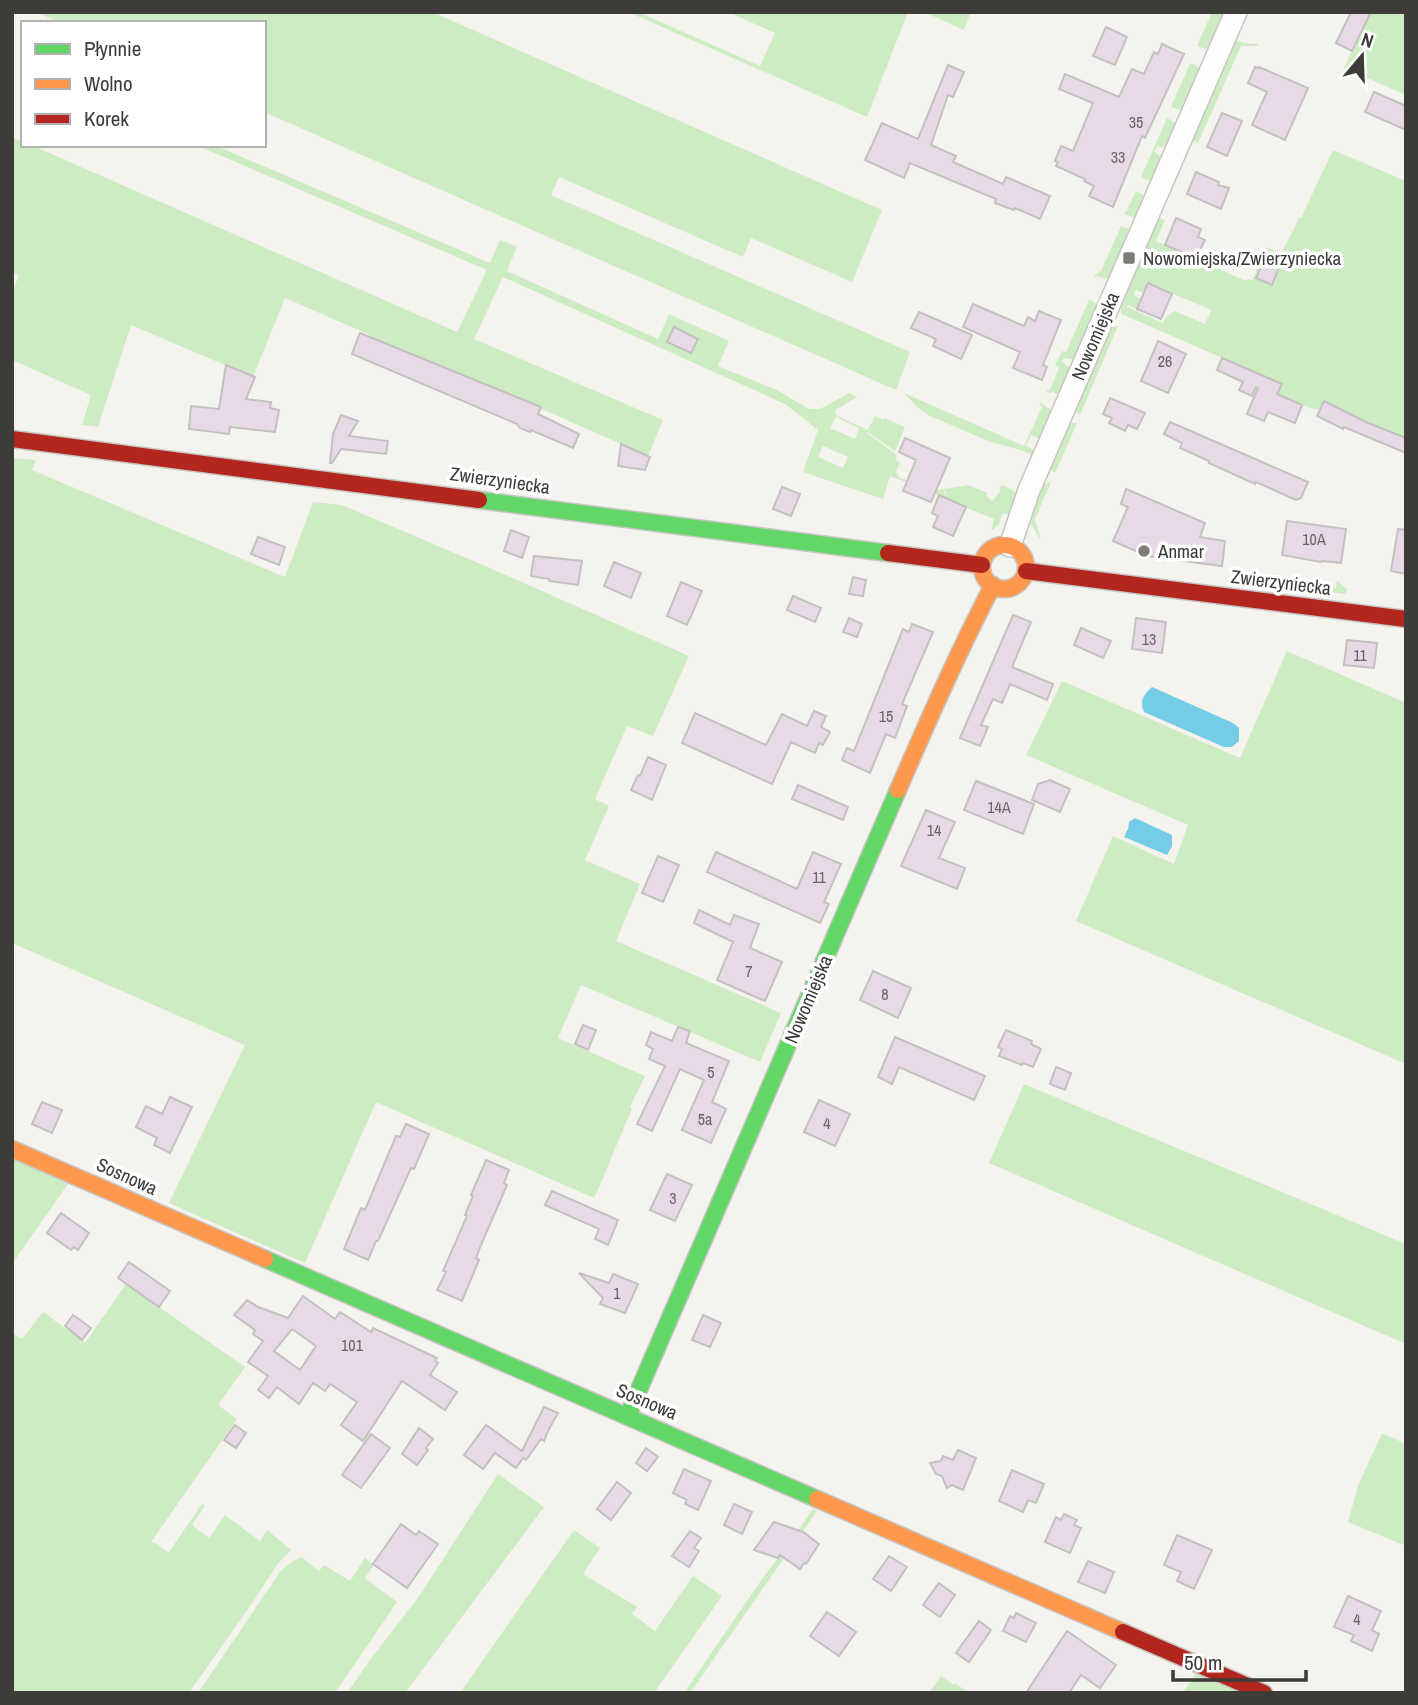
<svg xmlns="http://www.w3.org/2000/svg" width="1418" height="1705" viewBox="0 0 1418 1705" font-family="'Archivo Narrow',sans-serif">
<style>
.green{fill:#cdecc3;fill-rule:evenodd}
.water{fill:#74cce6}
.building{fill:#e7dae6;stroke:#c3c1c0;stroke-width:2;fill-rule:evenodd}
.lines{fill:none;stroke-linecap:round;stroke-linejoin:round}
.street-casing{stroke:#c6c5c1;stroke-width:24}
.fast-casing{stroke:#c6c5c1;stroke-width:19}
.slow-casing{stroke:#c6c5c1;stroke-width:19}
.jam-casing{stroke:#c6c5c1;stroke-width:19}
.street{stroke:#fefdfc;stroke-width:21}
.fast{stroke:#63d668;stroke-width:16}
.slow{stroke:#ff974d;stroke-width:16}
.jam{stroke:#b3261e;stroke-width:16}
.poi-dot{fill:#7d7c78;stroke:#fff;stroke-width:2.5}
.labels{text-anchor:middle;stroke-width:7;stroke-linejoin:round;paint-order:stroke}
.number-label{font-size:16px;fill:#686464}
.poi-label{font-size:19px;fill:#3d3c38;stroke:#fff;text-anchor:start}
.street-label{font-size:19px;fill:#3d3c38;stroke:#fff}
</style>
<rect width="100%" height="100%" fill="#f5f3ee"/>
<!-- green -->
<path class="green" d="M36 12H432L882 210 852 282 751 238 743 257 559 177 551 195 910 352 896 390 264 112V23H60Z
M628 12H638L760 66 775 33 728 12H908L867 117Z
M924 12H971L964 30Z
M1212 12H1226L1215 38 1206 49 1197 46Z
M1371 12H1406V95L1344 68Z
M1235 40 1245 43 1258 44 1257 46H1241L1198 143 1192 140Z
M1190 63 1198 67 1199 78 1184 111 1171 107Z
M1167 118 1178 124 1166 148 1156 146 1157 149 1154 151 1161 157V165L1153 182 1141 177Z
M12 137 23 142V145H31L457 332 487 270 196 145H214L490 263 500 240 517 247 507 271 658 339 669 314 729 341 718 366 777 390 809 409H820L849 393 857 397 837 409 835 411 837 416 868 430 875 416 883 420 885 418 905 427 895 451 869 433V431L867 433 897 455 895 460 900 462 896 472 899 477 932 491 968 485 987 493 986 495 992 501 1001 491 999 488 1002 485 1014 491 1017 499 1011 515 1003 513 999 524 991 531 994 519 948 500 945 490 944 491 947 499 890 476 883 499 803 472 818 430 785 404 503 277 474 339 663 420 648 456 544 410 370 337V335L285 298 253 377 131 325 98 427 82 425 91 395 12 360V293L19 275 12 272ZM836 417 859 428 855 439 830 428ZM823 446 848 457 843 468 818 457Z
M1333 150 1406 181V438L1368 422 1307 407 1259 387 1261 375 1124 315 1123 316 1121 313V303L1158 217 1165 220 1156 241 1246 281 1248 279 1252 281 1266 247 1281 253 1292 233 1299 218H1301ZM1148 283 1211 310 1205 324 1175 311 1167 316 1163 323 1127 307 1128 305 1137 309 1141 299 1134 295 1136 290 1144 293Z
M1136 191 1147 197 1138 220 1123 213 1126 212Z
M1121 226 1131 230 1109 279 1093 276 1101 271Z
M1087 298 1101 306 1078 360 1064 358 1062 361 1073 371 1059 396 1054 392 1047 393 1046 391 1050 390 1059 368 1055 365 1062 351 1066 352 1089 300Z
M1115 326H1118L1080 415 1074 411 1110 330Z
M904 393 1024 446 1042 407 1039 403 1040 402 1055 413 1044 440 1031 435 1026 446 1038 452 1037 454 1032 455 1021 450 988 441 928 415 917 407Z
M1069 423H1077L1056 471 1054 473 1050 467Z
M12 458 36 460 32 470 285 577 313 502 342 505 492 569 689 656 653 736 627 726 595 799 609 806 585 860 640 884 616 941 781 1013 760 1062 581 985 558 1038 645 1076 630 1107 632 1109C619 1138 608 1168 594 1198L376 1102 305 1263 169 1203 245 1045 12 943Z
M1051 482 1035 519 1041 540 1030 523 1044 484Z
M1267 573 1275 574 1277 580 1336 588 1337 581 1347 589 1346 594 1330 592 1329 589 1320 588 1319 590 1255 582V577L1263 578Z
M1287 651 1406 703V1064L1076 921 1113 836 1174 864 1188 825 1026 755 1062 681 1240 758Z
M1024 1084 1406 1244V1344L989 1163Z
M12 1158 68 1184 12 1264Z
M126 1284 245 1367 218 1405 237 1419 151 1542 157 1544 168 1552H169L202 1504 205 1506 192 1525 209 1538 225 1515 260 1541 267 1530 291 1550 279 1562 250 1606 189 1693H12V1333L22 1339 43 1312 85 1343Z
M1382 1433 1406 1444V1546L1348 1522 1358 1486Z
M498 1474 544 1507 405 1693H347L370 1660 420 1595Z
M813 1509 817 1511 690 1693H684L762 1579 778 1558Z
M574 1530 600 1548 583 1574 637 1607 632 1614 655 1631 693 1576 722 1596 654 1693H460Z
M301 1557 319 1571 324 1565 350 1581 365 1558 374 1565 365 1578 397 1602 335 1693H198L280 1572 290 1563Z
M1197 1671 1247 1693H1183Z
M941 1676 954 1685 955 1683 969 1693H929Z"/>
<!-- water -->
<path class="water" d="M1152 687 1233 723 1239 728V741L1232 747H1224L1144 712C1139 700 1144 695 1152 687Z
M1135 818 1172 835V846L1167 855 1124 837 1128 829 1129 822Z"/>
<!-- building -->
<path class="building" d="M1351 12H1371L1352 51 1336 43Z
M1106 27 1127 37 1115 65 1093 56Z
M1162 44 1184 54 1145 138 1142 136 1113 207 1089 196 1094 186 1084 181 1085 179 1056 166 1058 162 1055 161 1061 146 1073 151 1093 103 1059 89 1065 74 1119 97 1132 69 1144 74 1154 52 1158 54Z
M948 65 964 72 953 97 948 95 931 145 956 156 953 162 1003 184 1006 177 1050 196 1040 219 1015 208 1014 210 995 203 996 199 910 163 904 178 865 160 882 123 918 139Z
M1255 67 1258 68 1259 67 1308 88 1285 140 1252 125 1267 92 1248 83Z
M1374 92 1406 106V130L1365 112Z
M1222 113 1242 121 1227 156 1207 147Z
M1196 172 1219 182 1218 185 1229 188 1221 209 1187 194Z
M1176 218 1201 229 1198 237 1205 240 1196 258 1165 245Z
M1265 258 1280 265 1272 285 1256 278Z
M1148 283 1172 294 1161 319 1137 309Z
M973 304 1024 326 1028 317 1035 321 1039 311 1061 320 1043 365 1047 367 1042 380 1013 368 1020 352 963 327Z
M919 312 972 335 961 359 933 346 936 339 911 328Z
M674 327 698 339 691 353 667 342Z
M360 333 541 407 538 414 579 434 573 448 531 430 530 432 520 428 517 424 352 354Z
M1158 341 1186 354 1168 393 1141 381Z
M1222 358 1282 384 1277 394 1302 405 1295 423 1268 412 1264 421 1247 414 1258 388 1256 387 1252 396 1239 390 1243 382 1217 370Z
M226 365 255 377 246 399 271 402 270 408 279 410 275 432 230 427 229 434 189 429 191 406 219 409Z
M1110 398 1145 413 1137 429 1128 425 1125 431 1109 423 1112 418 1103 414Z
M1324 401 1368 423 1406 438V453L1344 427 1343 429 1317 416Z
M341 415 358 421 349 436 388 441 386 454 341 449 332 463H330L333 434Z
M1170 422 1308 482 1301 498 1296 500 1256 482 1255 484 1209 463V461L1180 448 1182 443 1164 434Z
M905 438 950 458 931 502 903 491 916 460 899 452Z
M621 444 650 457 645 470 618 466Z
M782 487 800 494 791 516 773 509Z
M1126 489 1205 523 1200 537 1225 541 1222 566 1147 556 1113 541 1128 507 1121 504Z
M939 495 966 507 953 536 933 527 938 516 932 513Z
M1287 521 1346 529 1341 563 1322 561 1321 562 1282 555Z
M1398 529 1406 530V574L1391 571Z
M511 530 529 537 522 558 504 551Z
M258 537 285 547 279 565 251 554Z
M534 556 582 561 578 585 549 581V579L531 576Z
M614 562 641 573 631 598 604 586Z
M853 577 866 580 863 596 849 594Z
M681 582 702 591 687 625 667 616Z
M793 596 821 608 815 622 787 610Z
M1013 615 1031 622 1012 667 1053 684 1047 700 1010 684 1002 703 993 699 981 725 988 727 980 746 960 738Z
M849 618 862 624 857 637 843 632Z
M1136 618 1166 622 1162 653 1132 649Z
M912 624 933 632 902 704 907 706 895 738 886 734 870 773 842 760 847 748 854 751 903 629 909 632Z
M1081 628 1111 641 1103 658 1074 645Z
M1347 640 1377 643 1374 668 1344 665Z
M814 711 826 716 821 727 830 732 823 745 819 743 815 753 791 742 772 784 682 743 695 713 766 745 782 714 807 726Z
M648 757 666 765 652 800 631 790 638 775 640 776Z
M1050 780 1070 789 1060 812 1032 800 1038 784Z
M976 781 1034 804 1023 834 964 810Z
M798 785 848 807 843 820 792 799Z
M926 810 955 822 939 858 965 868 957 889 901 866Z
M716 852 797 889 813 852 841 864 824 902 829 904 820 923 707 872Z
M658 856 679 865 663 902 642 893Z
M699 910 730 925 734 915 759 924 750 948 782 962 765 1001 717 980 733 942 694 923Z
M873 971 911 988 898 1018 860 1000Z
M583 1025 596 1030 588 1050 575 1044Z
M678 1027 690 1031 686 1043 729 1061 712 1102 726 1109 711 1143 682 1130 704 1080 680 1069 652 1131 637 1124 665 1066 649 1059 653 1049 646 1045 651 1032 672 1041Z
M1006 1030 1032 1041 1031 1044 1041 1049 1033 1067 1023 1063 1022 1065 999 1056 1002 1049 998 1047Z
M895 1037 985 1076 974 1100 899 1067 892 1084 878 1077Z
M1056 1067 1071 1073 1065 1090 1050 1084Z
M170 1097 192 1107 170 1153 154 1145 157 1138 136 1127 146 1106 162 1114Z
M819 1100 850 1114 835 1146 804 1132Z
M42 1102 62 1110 52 1133 32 1124Z
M406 1124 429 1134 414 1169 411 1168 378 1241H376L368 1260 344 1249 361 1208 365 1210 396 1136 400 1137Z
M486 1160 509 1170 504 1183 507 1185 481 1245 476 1258 479 1260 462 1301 437 1290 446 1272 443 1271 467 1216 465 1215 473 1196 471 1195Z
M667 1174 692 1185 675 1221 650 1210Z
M552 1191 618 1220 608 1245 595 1239 599 1229 545 1205Z
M61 1213 89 1233 78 1250 74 1247 71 1250 47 1233Z
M129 1262 170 1291 159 1307 118 1278Z
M579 1273 609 1283 613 1274 638 1284 625 1313 600 1304 603 1298Z
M303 1296 335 1319 340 1312 371 1332 373 1328 437 1358 435 1361 438 1363 430 1375 457 1392 445 1410 402 1381 363 1441 341 1425 357 1402 330 1384 325 1391 313 1383 299 1404 277 1387 269 1398 258 1390 268 1376 248 1362 263 1341 253 1334 255 1330 234 1315 247 1300 258 1307 288 1318ZM292 1329 316 1346 300 1370 274 1351Z
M73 1315 91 1328 82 1340 65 1326Z
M703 1315 721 1323 710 1347 692 1340Z
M544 1407 558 1413 548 1431 544 1441 541 1439 526 1460 523 1458 516 1468 495 1453 483 1469 464 1455 486 1425 522 1451Z
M235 1425 246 1433 236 1448 224 1440Z
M419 1428 433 1439 426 1448 428 1450 417 1465 402 1454Z
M371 1434 390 1448 361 1488 342 1475Z
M646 1448 658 1457 647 1471 636 1463Z
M958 1450 976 1458 963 1490 952 1485 947 1488 942 1476 936 1474 930 1463 941 1461 943 1456 953 1460Z
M684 1469 711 1481 698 1510 685 1504 687 1500 673 1493Z
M1012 1470 1044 1484 1036 1503 1028 1500 1023 1512 999 1501Z
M617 1482 631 1493 611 1520 597 1509Z
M734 1504 752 1512 742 1534 724 1525Z
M1064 1514 1077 1520 1074 1525 1081 1528 1070 1553 1045 1542 1056 1517 1061 1520Z
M774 1522 803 1532 819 1544 806 1564 804 1563 800 1569 780 1555 778 1558 754 1550Z
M401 1524 416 1535 419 1531 438 1544 407 1588 373 1564Z
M690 1531 701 1538 694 1548 699 1551 689 1567 672 1556Z
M1177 1535 1212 1550 1194 1589 1177 1581 1181 1572 1164 1565Z
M889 1556 907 1567 891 1591 873 1579Z
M1088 1561 1114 1572 1105 1593 1078 1582Z
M939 1583 955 1595 940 1617 923 1605Z
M1348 1596 1381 1611 1372 1630 1379 1634 1372 1651 1351 1641 1354 1635 1334 1627Z
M827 1612 856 1632 839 1656 810 1636Z
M1016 1613 1036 1623 1026 1642 1003 1631 1010 1616 1014 1618Z
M979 1621 991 1630 969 1662 956 1653Z
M1067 1631 1116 1665 1100 1688 1081 1675 1069 1693H1026Z"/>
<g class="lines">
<!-- street casing -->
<g class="street-casing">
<path id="street" d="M1010 546 1029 490 1236 12"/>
</g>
<!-- fast casing -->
<g class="fast-casing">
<path id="fast" d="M479 500 888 553
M265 1259 817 1499
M628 1415 898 790"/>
</g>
<!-- slow casing -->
<g class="slow-casing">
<path id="slow" d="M982 567a22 22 0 1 1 44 0a22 22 0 1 1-44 0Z
M898 790C928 721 958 652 993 585
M12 1149 265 1259
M817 1499 1123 1632"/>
</g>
<!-- jam casing -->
<g class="jam-casing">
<path id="jam" d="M12 439 479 500
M888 553 982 565
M1026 571 1406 619
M1123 1632 1264 1693"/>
</g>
<!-- street -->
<use href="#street" class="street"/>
<!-- fast -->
<use href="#fast" class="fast"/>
<!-- slow -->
<use href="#slow" class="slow"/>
<!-- jam -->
<use href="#jam" class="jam"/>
</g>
<!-- markers -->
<g class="poi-dot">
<rect x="1122" y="251" width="14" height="14" rx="3.5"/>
<circle cx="1144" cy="551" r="7"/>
</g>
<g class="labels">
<!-- number labels -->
<g class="number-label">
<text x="1136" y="128">35</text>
<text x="1118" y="163">33</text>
<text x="1165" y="367">26</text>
<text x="1314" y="545">10A</text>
<text x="1149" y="645">13</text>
<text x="1360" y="661">11</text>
<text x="886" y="722">15</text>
<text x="999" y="813">14A</text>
<text x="934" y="836">14</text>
<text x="819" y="883">11</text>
<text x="749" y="977">7</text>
<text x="885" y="1000">8</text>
<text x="711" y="1078">5</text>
<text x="705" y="1125">5a</text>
<text x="827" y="1129">4</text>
<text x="673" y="1204">3</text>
<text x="617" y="1299">1</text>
<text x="352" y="1351">101</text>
<text x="1357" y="1625">4</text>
</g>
<!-- poi labels -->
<g class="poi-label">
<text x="1143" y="265">Nowomiejska/Zwierzyniecka</text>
<text x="1158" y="558">Anmar</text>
</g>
<!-- street labels -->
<g class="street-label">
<text transform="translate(1095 336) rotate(-67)" y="7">Nowomiejska</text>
<text transform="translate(500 480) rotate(8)" y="7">Zwierzyniecka</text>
<text transform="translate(1281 582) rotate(7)" y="7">Zwierzyniecka</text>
<text transform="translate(808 999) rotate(-67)" y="7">Nowomiejska</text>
<text transform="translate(127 1176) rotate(24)" y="7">Sosnowa</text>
<text transform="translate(647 1401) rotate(23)" y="7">Sosnowa</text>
</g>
</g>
<!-- border -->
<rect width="1418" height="1705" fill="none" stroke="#3d3c38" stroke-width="28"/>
<!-- legend -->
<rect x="21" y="21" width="245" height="126" fill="#ffffff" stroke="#b1b1af" stroke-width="2"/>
<rect x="35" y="44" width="35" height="10" fill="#63d668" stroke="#b1b1af" stroke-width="2"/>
<text x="84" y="56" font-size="21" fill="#3d3c38">Płynnie</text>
<rect x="35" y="79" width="35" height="10" fill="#ff974d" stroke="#b1b1af" stroke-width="2"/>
<text x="84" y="91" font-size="21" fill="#3d3c38">Wolno</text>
<rect x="35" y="114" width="35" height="10" fill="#b3261e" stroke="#b1b1af" stroke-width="2"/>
<text x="84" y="126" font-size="21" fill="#3d3c38">Korek</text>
<!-- north arrow -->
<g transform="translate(1362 56) rotate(19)" stroke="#ffffff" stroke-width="5" paint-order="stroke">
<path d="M0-5L12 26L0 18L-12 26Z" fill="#3d3c38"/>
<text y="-10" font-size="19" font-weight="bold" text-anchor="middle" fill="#3d3c38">N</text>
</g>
<!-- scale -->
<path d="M1173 1670v10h133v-10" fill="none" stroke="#3d3c38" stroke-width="3.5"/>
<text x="1184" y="1670" font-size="21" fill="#3d3c38" stroke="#ffffff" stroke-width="5" paint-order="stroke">50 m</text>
</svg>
